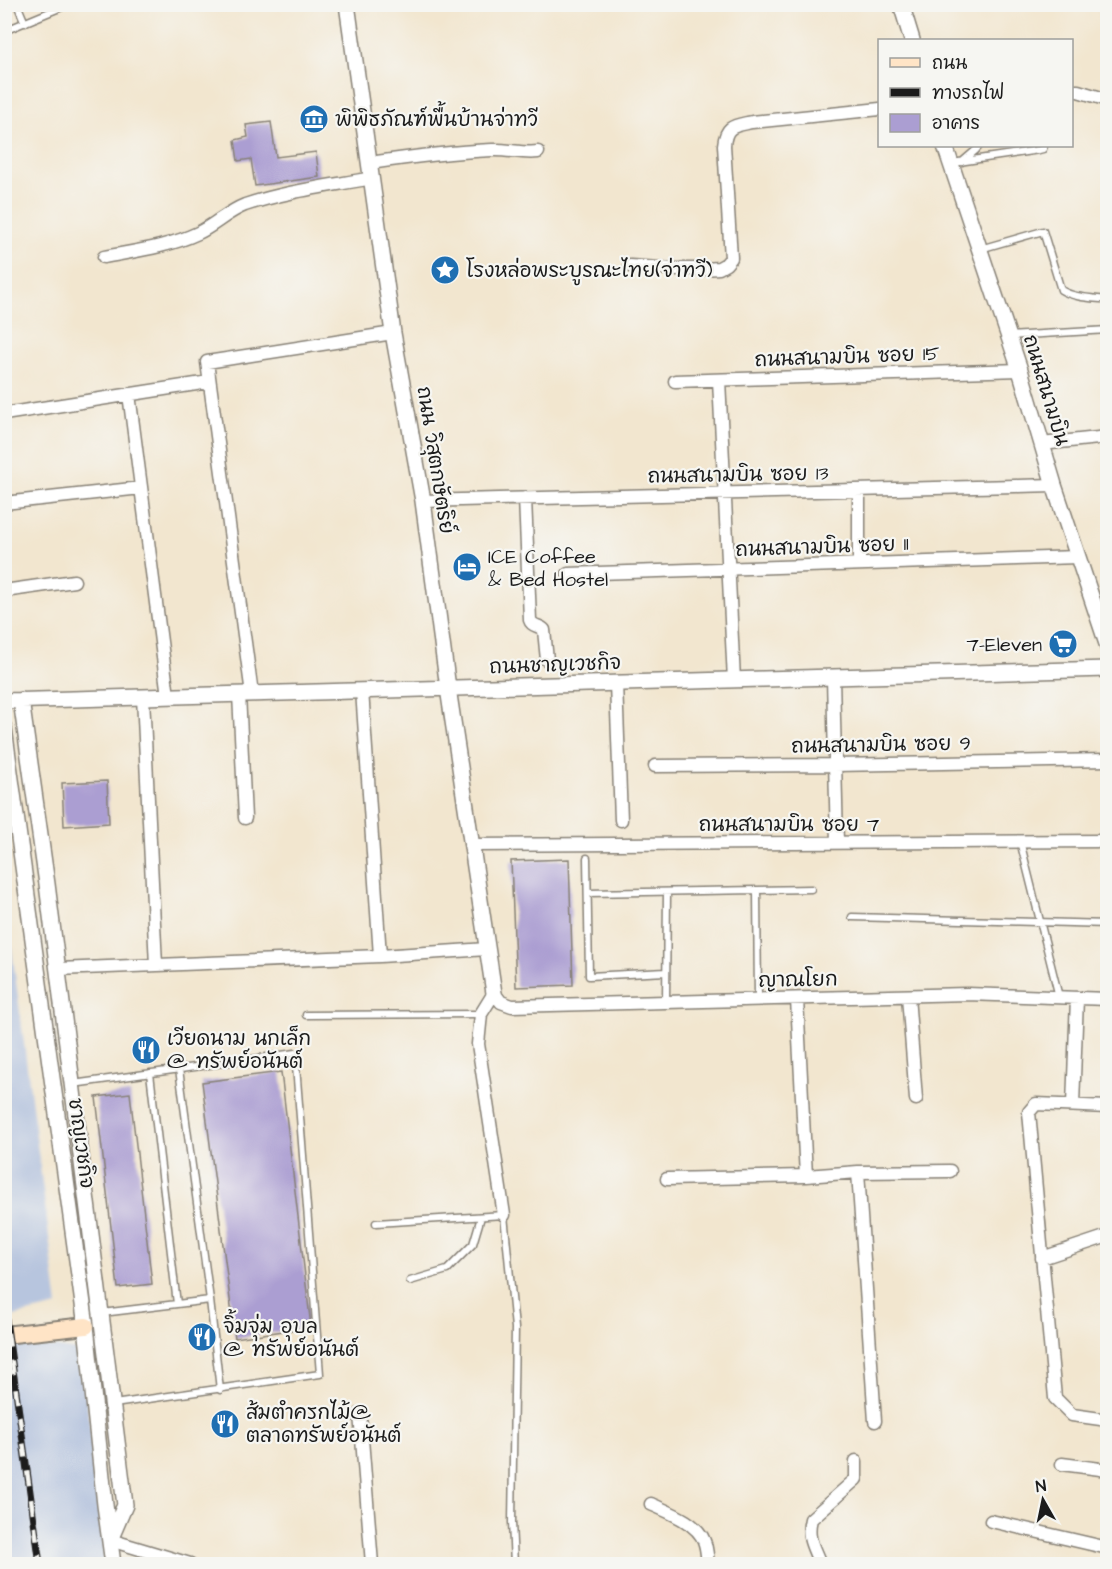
<svg xmlns="http://www.w3.org/2000/svg" width="1112" height="1569" viewBox="0 0 1112 1569" font-family="'Architects Daughter','Playpen Sans Thai',sans-serif">
<style>
.industrial{fill:#b7c5de}
.building{fill:#ab9ed2}
.lines{fill:none;stroke-linecap:round;stroke-linejoin:round}
.service-casing{stroke:#878176;stroke-width:9}
.minor-casing{stroke:#878176;stroke-width:15}
.tertiary-casing{stroke:#878176;stroke-width:18}
.secondary-casing{stroke:#878176;stroke-width:20}
.service{stroke:#fff;stroke-width:6}
.minor{stroke:#fff;stroke-width:12}
.tertiary{stroke:#fff;stroke-width:15}
.secondary{stroke:#ffe4c6;stroke-width:16}
.rail-casing{stroke:#1c1c1c;stroke-width:7}
.rail{stroke:#f6f6f2;stroke-width:4.5;stroke-dasharray:14;stroke-linecap:butt}
.labels{text-anchor:middle;stroke-width:4.5;stroke-linejoin:round;paint-order:stroke}
.poi-label{font-size:20px;fill:#1c1c1c;stroke:#f6f6f2;text-anchor:start}
.street-label{font-size:20px;fill:#1c1c1c;stroke:#f6f6f2}
</style>
<rect width="100%" height="100%" fill="#f6f6f2"/>
<filter id="ink" filterUnits="userSpaceOnUse"><feTurbulence type="fractalNoise" baseFrequency=".0167" numOctaves="2"/><feDisplacementMap in="SourceGraphic" scale="12" xChannelSelector="R" yChannelSelector="G"/><feConvolveMatrix kernelMatrix="1 2 1 2 8 2 1 2 1" color-interpolation-filters="sRGB"/></filter>
<filter id="wash" filterUnits="userSpaceOnUse"><feTurbulence type="fractalNoise" baseFrequency=".008" numOctaves="4" result="noise"/><feDisplacementMap in="SourceGraphic" scale="24" xChannelSelector="R" yChannelSelector="G"/><feGaussianBlur stdDeviation="1.35" result="paint"/><feColorMatrix in="noise" values="0 0 0 0 0 0 0 0 0 0 0 0 0 0 0 0 0 1.4 0 .05"/><feComposite in="paint" operator="in"/></filter>
<g filter="url(#wash)">
<rect width="100%" height="100%" fill="#f2e6cf"/>
<!-- industrial -->
<path class="industrial" d="M4 889 58 1306 5 1318H4Z
M4 1344 53 1347 77 1351 83 1371 108 1564H5Z"/>
<g id="blocks">
<!-- building -->
<path class="building" d="M271 122 276 157 316 152 319 177 255 186 251 159 238 161 235 140 248 137 246 125Z
M107 781 109 823 64 826 62 783Z
M569 859 573 985 516 987 511 861Z
M281 1072 311 1327 235 1338 202 1082Z
M130 1093 152 1284 118 1288 96 1097Z"/>
</g>
</g>
<g filter="url(#ink)">
<use href="#blocks" fill-opacity="0" stroke="#878176" stroke-width="1.5"/>
<g class="lines">
<!-- service casing -->
<g class="service-casing">
<path id="service" d="M17 4 25 23
M4 8 12 4
M4 31 69 4
M962 162 976 150 979 146
M952 163 1039 150 1043 149 1044 146
M980 249 1043 231 1061 290C1074 298 1093 298 1108 300
M1009 336 1108 330
M1020 841 1059 997
M587 858 589 976 666 972
M757 890 758 1000
M588 893 811 889
M852 917 1108 924
M666 1002 667 892
M306 1015 481 1014
M179 1069 210 1300 220 1390
M150 1073 177 1304
M73 1084 295 1053 320 1374 114 1404
M376 1223 504 1215 515 1328 512 1522 514 1564
M410 1281 447 1270 473 1244 481 1217
M102 1313 210 1300"/>
</g>
<!-- minor casing -->
<g class="minor-casing">
<path id="minor" d="M1072 91H1078L1108 100
M370 163C410 157 451 152 492 150 507 149 522 154 538 152
M104 257C135 251 168 247 198 233 215 225 227 212 245 205 286 191 330 186 372 178
M630 266 674 269H704L719 268 726 264 731 258 724 145C726 125 734 126 752 122L880 109
M719 380 734 680
M675 381 1020 370
M129 394 168 696
M4 414 209 382
M1041 444 1108 437
M525 498 530 620C532 627 540 625 544 630L547 660
M423 501 1054 485
M4 503 141 488
M859 564V490
M568 574 1078 557
M4 591 74 581
M833 677 837 843
M616 683 621 820
M362 690 380 956
M239 694 245 818
M252 694 207 362 393 333
M143 697 156 965
M655 766 835 765 1108 760
M471 845 1108 841
M58 969 380 956 487 949
M908 996 916 1099
M797 999 806 1176
M1073 1105 1077 998
M1108 1107 1036 1104 1029 1112 1055 1398 1072 1415 1108 1420
M858 1172 950 1171
M667 1179 806 1176 858 1172 875 1421
M504 1215 478 1044 481 1014 494 993 501 1002 512 1006 967 994 1108 999
M1042 1258 1108 1236
M360 1414 372 1564
M1062 1464 1108 1470
M651 1504C668 1512 697 1522 704 1541 707 1548 707 1557 708 1564
M991 1521 1108 1548
M110 1540 190 1564
M820 1564C814 1548 806 1538 811 1519L856 1479V1461"/>
</g>
<!-- tertiary casing -->
<g class="tertiary-casing">
<path id="tertiary" d="M347 4 393 333 423 501 448 688 494 993
M901 4 912 40
M945 146 1020 370 1054 485 1108 647
M21 700 47 884 125 1505 110 1540
M4 701 1108 669
M4 728 86 1326 105 1505 113 1564"/>
</g>
<!-- secondary casing -->
<g class="secondary-casing">
<path id="secondary" d="M4 1335 86 1326"/>
</g>
<!-- service -->
<use href="#service" class="service"/>
<!-- minor -->
<use href="#minor" class="minor"/>
<!-- tertiary -->
<use href="#tertiary" class="tertiary"/>
<!-- secondary -->
<use href="#secondary" class="secondary"/>
<!-- rail casing -->
<g class="rail-casing">
<path id="rail" d="M4 1305 40 1564"/>
</g>
<!-- rail -->
<use href="#rail" class="rail"/>
</g>
</g>
<!-- icons -->
<defs>
<g id="museum-disc" transform="scale(1.5)"><circle r="9.5" fill="#1f6fb2" stroke="#f6f6f2"/><path d="M0-6L6-3V-2H-6V-3ZM-5-1h2V3h-2ZM-1-1h2V3h-2ZM3-1h2V3H3ZM-6 4H6V6H-6Z" fill="#fff"/></g>
<g id="sight-disc" transform="scale(1.5)"><circle r="9.5" fill="#1f6fb2" stroke="#f6f6f2"/><path d="M0-6L1.8-2.2L6-1.7L2.9 1.2L3.7 5.4L0 3.3L-3.7 5.4L-2.9 1.2L-6-1.7L-1.8-2.2Z" fill="#fff"/></g>
<g id="hotel-disc" transform="scale(1.5)"><circle r="9.5" fill="#1f6fb2" stroke="#f6f6f2"/><path d="M-6-4.5h1.5V1H6V5H4.5V3h-9V5H-6ZM-4 0a1.8 1.8 0 1 1 3.6 0ZM.5 0V-2.5h3Q6-2.5 6 0Z" fill="#fff"/></g>
<g id="supermarket-disc" transform="scale(1.5)"><circle r="9.5" fill="#1f6fb2" stroke="#f6f6f2"/><path d="M-6-5.5h2.5l.6 2H6L4.5 2H-2.5L-4.4-4H-6ZM-1.5 3.2a1.3 1.3 0 1 0 .1 0ZM3 3.2a1.3 1.3 0 1 0 .1 0Z" fill="#fff"/></g>
<g id="restaurant-disc" transform="scale(1.5)"><circle r="9.5" fill="#1f6fb2" stroke="#f6f6f2"/><path d="M-5-6h1v4h1v-4h1v4h1v-4h1v5L-1.5 .5V6h-2V.5L-5-1ZM5-6V6H3V1.5H1.5Q1.5-4 5-6Z" fill="#fff"/></g>
</defs>
<g fill-rule="evenodd">
<use href="#museum-disc" x="314" y="119"/>
<use href="#sight-disc" x="445" y="270"/>
<use href="#hotel-disc" x="467" y="567"/>
<use href="#supermarket-disc" x="1063" y="644"/>
<use href="#restaurant-disc" x="146" y="1050"/>
<use href="#restaurant-disc" x="202" y="1337"/>
<use href="#restaurant-disc" x="225" y="1424"/>
</g>
<g class="labels">
<!-- poi labels -->
<g class="poi-label">
<text x="335" y="126">พิพิธภัณฑ์พื้นบ้านจ่าทวี</text>
<text x="466" y="277">โรงหล่อพระบูรณะไทย(จ่าทวี)</text>
<text x="488" y="563">ICE Coffee<tspan x="488" dy="23">&amp; Bed Hostel</tspan></text>
<text x="1042" y="651" text-anchor="end">7-Eleven</text>
<text x="167" y="1045">เวียดนาม นกเล็ก<tspan x="167" dy="23">@ ทรัพย์อนันต์</tspan></text>
<text x="223" y="1333">จิ้มจุ่ม อุบล<tspan x="223" dy="23">@ ทรัพย์อนันต์</tspan></text>
<text x="246" y="1419">ส้มตำครกไม้@<tspan x="246" dy="23">ตลาดทรัพย์อนันต์</tspan></text>
</g>
<!-- street labels -->
<g class="street-label">
<text transform="translate(847 356) rotate(-2)" y="7">ถนนสนามบิน ซอย 15</text>
<text transform="translate(1047 390) rotate(73)" y="7">ถนนสนามบิน</text>
<text transform="translate(436 460) rotate(81)" y="7">ถนน วิสุตกษัตริย์</text>
<text transform="translate(738 474) rotate(-1)" y="7">ถนนสนามบิน ซอย 13</text>
<text transform="translate(822 546) rotate(-2)" y="7">ถนนสนามบิน ซอย 11</text>
<text transform="translate(555 664) rotate(-2)" y="7">ถนนชาญเวชกิจ</text>
<text transform="translate(881 744) rotate(-1)" y="7">ถนนสนามบิน ซอย 9</text>
<text x="789" y="831">ถนนสนามบิน ซอย 7</text>
<text transform="translate(798 979) rotate(-1)" y="7">ญาณโยก</text>
<text transform="translate(82 1143) rotate(82)" y="7">ชาญเวชกิจ</text>
</g>
</g>
<!-- margin -->
<rect width="1112" height="1569" fill="none" stroke="#f6f6f2" stroke-width="24"/>
<!-- legend -->
<rect x="878" y="39" width="195" height="108" fill="#f6f6f2" stroke="#9f9f9c" stroke-width="1.5"/>
<rect x="890" y="58" width="30" height="9" fill="#ffe4c6" stroke="#9f9f9c" stroke-width="1.5"/>
<text x="932" y="69" font-size="18" fill="#1c1c1c">ถนน</text>
<rect x="890" y="88" width="30" height="9" fill="#1c1c1c" stroke="#9f9f9c" stroke-width="1.5"/>
<text x="932" y="99" font-size="18" fill="#1c1c1c">ทางรถไฟ</text>
<rect x="890" y="114" width="30" height="18" fill="#ab9ed2" stroke="#9f9f9c" stroke-width="1.5"/>
<text x="932" y="129" font-size="18" fill="#1c1c1c">อาคาร</text>
<!-- north arrow -->
<g transform="translate(1043 1500) rotate(351)" stroke="#f6f6f2" stroke-width="4.5" paint-order="stroke">
<path d="M0-4.5L10 22L0 15L-10 22Z" fill="#1c1c1c"/>
<text y="-9" font-size="16" font-weight="bold" text-anchor="middle" fill="#1c1c1c">N</text>
</g>
</svg>
